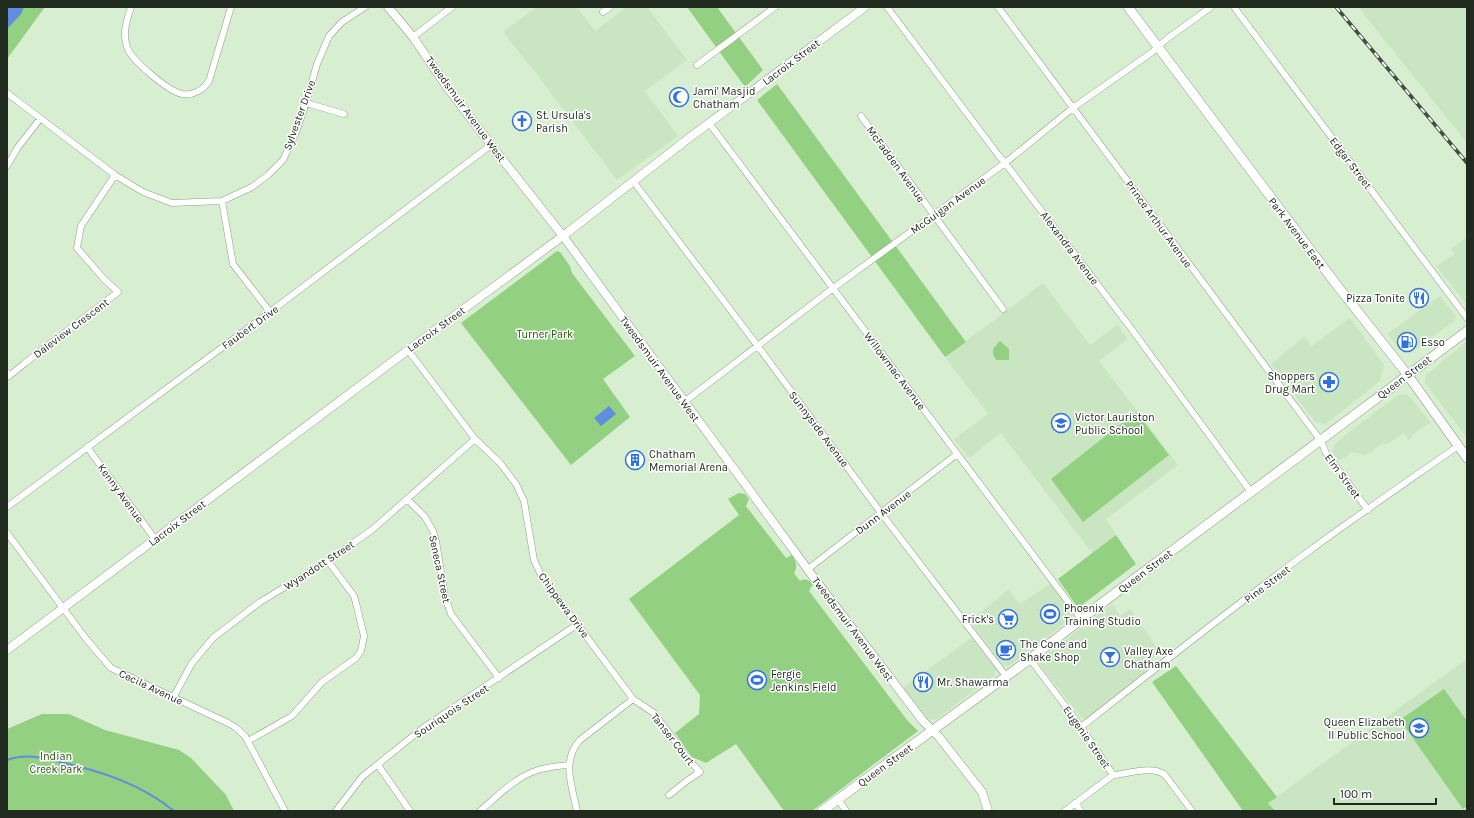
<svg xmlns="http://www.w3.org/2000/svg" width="1474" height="818" viewBox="0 0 1474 818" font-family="Karla,sans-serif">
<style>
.built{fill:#c9e5c1}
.green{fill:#93d081}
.water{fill:#5e8edd}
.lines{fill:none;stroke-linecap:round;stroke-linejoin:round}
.stream{stroke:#5e8edd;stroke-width:2}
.minor-casing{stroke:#8aa084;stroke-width:7}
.tertiary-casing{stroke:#8aa084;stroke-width:9}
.secondary-casing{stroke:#8aa084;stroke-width:10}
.minor{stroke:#fff;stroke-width:6}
.tertiary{stroke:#fff;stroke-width:8}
.secondary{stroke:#fff;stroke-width:9}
.rail-casing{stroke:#424e3e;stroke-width:3.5}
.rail{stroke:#fff;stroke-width:2;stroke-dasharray:6;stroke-linecap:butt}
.labels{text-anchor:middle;stroke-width:3;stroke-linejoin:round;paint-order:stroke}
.street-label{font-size:11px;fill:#212a1e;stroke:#fff}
.poi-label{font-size:11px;fill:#212a1e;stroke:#fff;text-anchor:start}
.park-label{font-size:11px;fill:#1d5800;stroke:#fff}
</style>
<rect width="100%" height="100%" fill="#d7efd0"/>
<!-- built -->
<path class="built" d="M537 7H577L595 31 627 7H647L687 60 645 91 678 136 617 180 535 72 503 32Z
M1358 7H1467V143Z
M1467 237V305L1436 266 1455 254 1451 249Z
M1043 283 1090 345 1117 325 1128 339 1099 361 1178 465 1106 519 1116 535 1092 553 1001 433 969 458 954 439 988 414 945 357Z
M1440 296 1456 316 1454 321 1412 352 1404 353 1387 334Z
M1350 318 1384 365 1380 381 1326 424 1315 422 1271 364 1304 337 1312 346Z
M1467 341V438L1425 383 1426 375Z
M1405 394 1410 397 1431 423 1425 425 1413 435 1409 441 1404 433 1386 445 1383 443 1372 451V454L1368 452 1364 455 1352 452 1339 461 1332 452 1333 447 1345 435 1398 395Z
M1052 583 1073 612 1072 618 1008 667 1003 665 970 621 1008 590 1020 604Z
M1112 604 1120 616 1130 609 1160 653 1142 666 1148 673 1087 719 1082 718 1039 664 1042 658Z
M971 638 996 669 995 675 937 719 931 720 928 719 901 689Z
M1467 659V811H1275L1268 803Z"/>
<!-- green -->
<path class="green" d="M7 7H45L7 59Z
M687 7H717L763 70 745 87Z
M777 84 966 342 945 357 757 100Z
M557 251 560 252 570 266 572 273 635 356 603 379 630 417 571 465 461 323Z
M1000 341 1009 349V360H996L993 354V349Z
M1136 412 1169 455 1083 522 1051 479Z
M739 493 745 494 749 499 746 506 786 558 792 555C796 562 798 566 794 573L800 581C805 578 809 580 813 584L809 591 907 720 918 731 812 811H784L736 744 706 763 692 757 675 733 699 714 700 695 629 599 739 515 728 499Z
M1116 535 1136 564 1078 608 1058 579Z
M1176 666 1277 797 1268 803 1275 811H1243L1152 682Z
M1444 689 1467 721V806L1463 809 1400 720Z
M42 714H69L105 730 179 750 191 758 226 795 234 811H7V729Z"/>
<!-- water -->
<path class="water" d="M7 7H24L21 14 7 29Z
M609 406 616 414 601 426 594 418Z"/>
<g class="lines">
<!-- stream -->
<path class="stream" d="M7 760C26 753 45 758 64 763 104 772 142 785 174 811"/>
<!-- minor casing -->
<g class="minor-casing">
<path id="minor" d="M131 7C127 20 122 33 127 47 131 60 168 91 182 94 193 96 203 90 209 81L231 7
M887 7 999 156 1005 163 1130 327 1251 492
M998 7 1321 441 1326 453 1368 510
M1234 7 1467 318
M603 12 610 7
M413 37 452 7
M697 65 775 7
M7 93 115 175 143 192 172 203 222 201 252 187 268 175 283 160 296 132 306 103 317 64 329 36 342 22 365 7
M306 103 344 114
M861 116 1003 309
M709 123 1081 619
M7 166 18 147 40 119
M633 181 757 345 881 513 1006 676
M222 201 233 264 270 312
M408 350 475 439 500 463 516 484 524 501 534 560 542 577 633 699 654 713 689 760 700 772 688 780 669 795
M7 373 9 376 25 363 118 292 104 279 77 248 81 226 115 175
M684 402 832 289 1005 163 1074 107 1151 53 1168 38 1211 7
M87 447 155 539
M408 500 425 517 433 531 436 541 445 597 451 614 499 678
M7 507 270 312 491 145
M7 533 87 640 111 668 228 723 235 727 245 736 285 811
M808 569 957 454
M1030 659 1081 727 1113 775
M173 698 192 663 213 638 260 602 328 561 373 529 475 439
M1081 727C1156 668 1232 608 1309 551 1358 515 1408 481 1458 446
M248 741 292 716 322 682 356 658 361 651 364 636 356 603 354 596 328 561
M378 765 410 811
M1113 775C1128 774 1152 765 1165 775L1192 811
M838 799 846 811
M1075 803 1081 811
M336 811 362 777 423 728 578 624
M480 811C498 796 515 777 538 770 547 767 558 766 568 765
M577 811C572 786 561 761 580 740L633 699
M1065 811 1113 775"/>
</g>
<!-- tertiary casing -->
<g class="tertiary-casing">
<path id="tertiary" d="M388 7 413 37 447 87 491 145 563 236 814 578 923 721 939 737 982 792 988 811
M7 650 408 350 563 236 689 138 865 7"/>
</g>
<!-- secondary casing -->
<g class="secondary-casing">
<path id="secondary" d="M1128 7 1336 284 1407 374 1467 458
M822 811 1030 659 1102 603 1467 331"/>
</g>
<!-- minor -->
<use href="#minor" class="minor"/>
<!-- tertiary -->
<use href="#tertiary" class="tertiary"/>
<!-- secondary -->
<use href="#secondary" class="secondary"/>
<!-- rail casing -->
<g class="rail-casing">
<path id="rail" d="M1336 7 1467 163"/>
</g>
<!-- rail -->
<use href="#rail" class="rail"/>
</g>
<!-- icons -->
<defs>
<g id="mosque-ring" transform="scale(1)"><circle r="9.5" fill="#fff" stroke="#3072df" stroke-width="1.5"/><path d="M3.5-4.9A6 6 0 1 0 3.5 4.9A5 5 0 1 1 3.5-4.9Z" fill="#3072df"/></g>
<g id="church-ring" transform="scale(1)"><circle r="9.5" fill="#fff" stroke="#3072df" stroke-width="1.5"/><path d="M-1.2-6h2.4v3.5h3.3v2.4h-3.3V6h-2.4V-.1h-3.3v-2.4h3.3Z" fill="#3072df"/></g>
<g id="restaurant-ring" transform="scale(1)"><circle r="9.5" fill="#fff" stroke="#3072df" stroke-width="1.5"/><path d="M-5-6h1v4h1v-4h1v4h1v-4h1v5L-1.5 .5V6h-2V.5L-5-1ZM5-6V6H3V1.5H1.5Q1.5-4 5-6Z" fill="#3072df"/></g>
<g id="fuel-ring" transform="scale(1)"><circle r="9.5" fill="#fff" stroke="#3072df" stroke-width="1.5"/><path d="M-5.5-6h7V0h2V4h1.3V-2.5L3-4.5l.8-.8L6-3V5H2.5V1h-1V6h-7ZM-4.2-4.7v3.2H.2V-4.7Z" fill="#3072df"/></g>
<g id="pharmacy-ring" transform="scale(1)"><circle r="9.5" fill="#fff" stroke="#3072df" stroke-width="1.5"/><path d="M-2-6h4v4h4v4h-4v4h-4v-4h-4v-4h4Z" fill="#3072df"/></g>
<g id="school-ring" transform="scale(1)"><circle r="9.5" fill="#fff" stroke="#3072df" stroke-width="1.5"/><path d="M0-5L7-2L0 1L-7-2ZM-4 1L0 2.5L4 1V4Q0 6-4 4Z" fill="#3072df"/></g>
<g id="building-ring" transform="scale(1)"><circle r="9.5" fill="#fff" stroke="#3072df" stroke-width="1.5"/><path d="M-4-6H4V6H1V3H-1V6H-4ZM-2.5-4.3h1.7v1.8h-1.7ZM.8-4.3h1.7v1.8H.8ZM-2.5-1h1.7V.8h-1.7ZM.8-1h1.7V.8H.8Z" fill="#3072df"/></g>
<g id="stadium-ring" transform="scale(1)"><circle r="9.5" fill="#fff" stroke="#3072df" stroke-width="1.5"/><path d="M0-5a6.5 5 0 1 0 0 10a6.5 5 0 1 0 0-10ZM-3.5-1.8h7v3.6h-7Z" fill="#3072df"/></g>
<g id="supermarket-ring" transform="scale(1)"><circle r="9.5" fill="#fff" stroke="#3072df" stroke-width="1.5"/><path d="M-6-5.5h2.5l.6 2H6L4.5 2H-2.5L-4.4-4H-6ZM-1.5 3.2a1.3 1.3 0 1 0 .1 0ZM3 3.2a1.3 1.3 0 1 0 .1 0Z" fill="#3072df"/></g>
<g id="cafe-ring" transform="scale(1)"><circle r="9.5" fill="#fff" stroke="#3072df" stroke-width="1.5"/><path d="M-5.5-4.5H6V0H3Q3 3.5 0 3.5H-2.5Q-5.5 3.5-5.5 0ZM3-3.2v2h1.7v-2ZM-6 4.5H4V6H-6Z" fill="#3072df"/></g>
<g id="bar-ring" transform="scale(1)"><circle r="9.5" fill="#fff" stroke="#3072df" stroke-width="1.5"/><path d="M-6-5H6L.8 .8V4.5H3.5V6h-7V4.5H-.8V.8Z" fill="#3072df"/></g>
</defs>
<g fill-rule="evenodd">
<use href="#mosque-ring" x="679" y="97"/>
<use href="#church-ring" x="522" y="121"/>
<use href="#restaurant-ring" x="1419" y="298"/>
<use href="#fuel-ring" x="1407" y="342"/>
<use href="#pharmacy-ring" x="1329" y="382"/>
<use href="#school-ring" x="1061" y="423"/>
<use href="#building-ring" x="635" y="460"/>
<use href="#stadium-ring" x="1050" y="614"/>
<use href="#supermarket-ring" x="1008" y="619"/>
<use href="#cafe-ring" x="1006" y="650"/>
<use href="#bar-ring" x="1110" y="657"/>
<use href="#stadium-ring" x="757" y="680"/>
<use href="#restaurant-ring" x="923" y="682"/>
<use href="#school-ring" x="1419" y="728"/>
</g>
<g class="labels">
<!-- street labels -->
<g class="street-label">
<text transform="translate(791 62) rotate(-37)" y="4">Lacroix Street</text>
<text transform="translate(466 109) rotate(54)" y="4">Tweedsmuir Avenue West</text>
<text transform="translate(299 115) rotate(-70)" y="4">Sylvester Drive</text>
<text transform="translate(1351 163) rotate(53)" y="4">Edgar Street</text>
<text transform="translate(896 164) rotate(54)" y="4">McFadden Avenue</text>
<text transform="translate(948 205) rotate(-36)" y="4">McGuigan Avenue</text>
<text transform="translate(1159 224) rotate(54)" y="4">Prince Arthur Avenue</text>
<text transform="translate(1297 233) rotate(53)" y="4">Park Avenue East</text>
<text transform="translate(1070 248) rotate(53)" y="4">Alexandra Avenue</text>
<text transform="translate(250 327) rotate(-36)" y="4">Faubert Drive</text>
<text transform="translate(71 328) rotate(-37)" y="4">Daleview Crescent</text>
<text transform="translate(436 329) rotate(-36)" y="4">Lacroix Street</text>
<text transform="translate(660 369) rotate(54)" y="4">Tweedsmuir Avenue West</text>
<text transform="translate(895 371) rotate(53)" y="4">Willowmac Avenue</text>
<text transform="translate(1404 377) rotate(-37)" y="4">Queen Street</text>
<text transform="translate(819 429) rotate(53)" y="4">Sunnyside Avenue</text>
<text transform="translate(1343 476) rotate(54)" y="4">Elm Street</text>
<text transform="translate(121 493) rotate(54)" y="4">Kenny Avenue</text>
<text transform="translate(883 512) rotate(-37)" y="4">Dunn Avenue</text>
<text transform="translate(177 523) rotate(-37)" y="4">Lacroix Street</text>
<text transform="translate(319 565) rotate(-33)" y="4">Wyandott Street</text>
<text transform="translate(440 569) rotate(78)" y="4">Seneca Street</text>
<text transform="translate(1145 571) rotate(-37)" y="4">Queen Street</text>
<text transform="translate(1267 584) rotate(-37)" y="4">Pine Street</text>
<text transform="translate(564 605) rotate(54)" y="4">Chippewa Drive</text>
<text transform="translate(853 629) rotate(53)" y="4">Tweedsmuir Avenue West</text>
<text transform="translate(151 687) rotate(25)" y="4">Cecile Avenue</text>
<text transform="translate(451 711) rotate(-34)" y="4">Souriquois Street</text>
<text transform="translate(1087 737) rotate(55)" y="4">Eugenie Street</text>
<text transform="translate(673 739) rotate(52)" y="4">Tanser Court</text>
<text transform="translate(885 765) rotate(-36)" y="4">Queen Street</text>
</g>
<!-- poi labels -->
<g class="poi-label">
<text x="693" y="95">Jami' Masjid<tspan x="693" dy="13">Chatham</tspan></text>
<text x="536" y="119">St. Ursula's<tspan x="536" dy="13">Parish</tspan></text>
<text x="1405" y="302" text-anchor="end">Pizza Tonite</text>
<text x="1421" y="346">Esso</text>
<text x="1315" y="380" text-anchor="end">Shoppers<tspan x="1315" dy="13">Drug Mart</tspan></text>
<text x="1075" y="421">Victor Lauriston<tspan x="1075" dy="13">Public School</tspan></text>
<text x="649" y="458">Chatham<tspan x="649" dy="13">Memorial Arena</tspan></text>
<text x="1064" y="612">Phoenix<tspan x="1064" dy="13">Training Studio</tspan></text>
<text x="994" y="623" text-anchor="end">Frick's</text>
<text x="1020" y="648">The Cone and<tspan x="1020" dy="13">Shake Shop</tspan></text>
<text x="1124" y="655">Valley Axe<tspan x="1124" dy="13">Chatham</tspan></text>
<text x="771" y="678">Fergie<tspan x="771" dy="13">Jenkins Field</tspan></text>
<text x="937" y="686">Mr. Shawarma</text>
<text x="1405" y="726" text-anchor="end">Queen Elizabeth<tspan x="1405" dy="13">II Public School</tspan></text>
</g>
<!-- park labels -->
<g class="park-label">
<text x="545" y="338">Turner Park</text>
<text x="56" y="760">Indian<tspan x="56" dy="13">Creek Park</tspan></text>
</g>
</g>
<!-- border -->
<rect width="1474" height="818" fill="none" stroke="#212a1e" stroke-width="16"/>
<!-- scale -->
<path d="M1334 798v6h102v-6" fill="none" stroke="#212a1e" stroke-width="2"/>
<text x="1340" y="798" font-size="12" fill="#212a1e" stroke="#ffffff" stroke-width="3" paint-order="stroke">100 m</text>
</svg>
